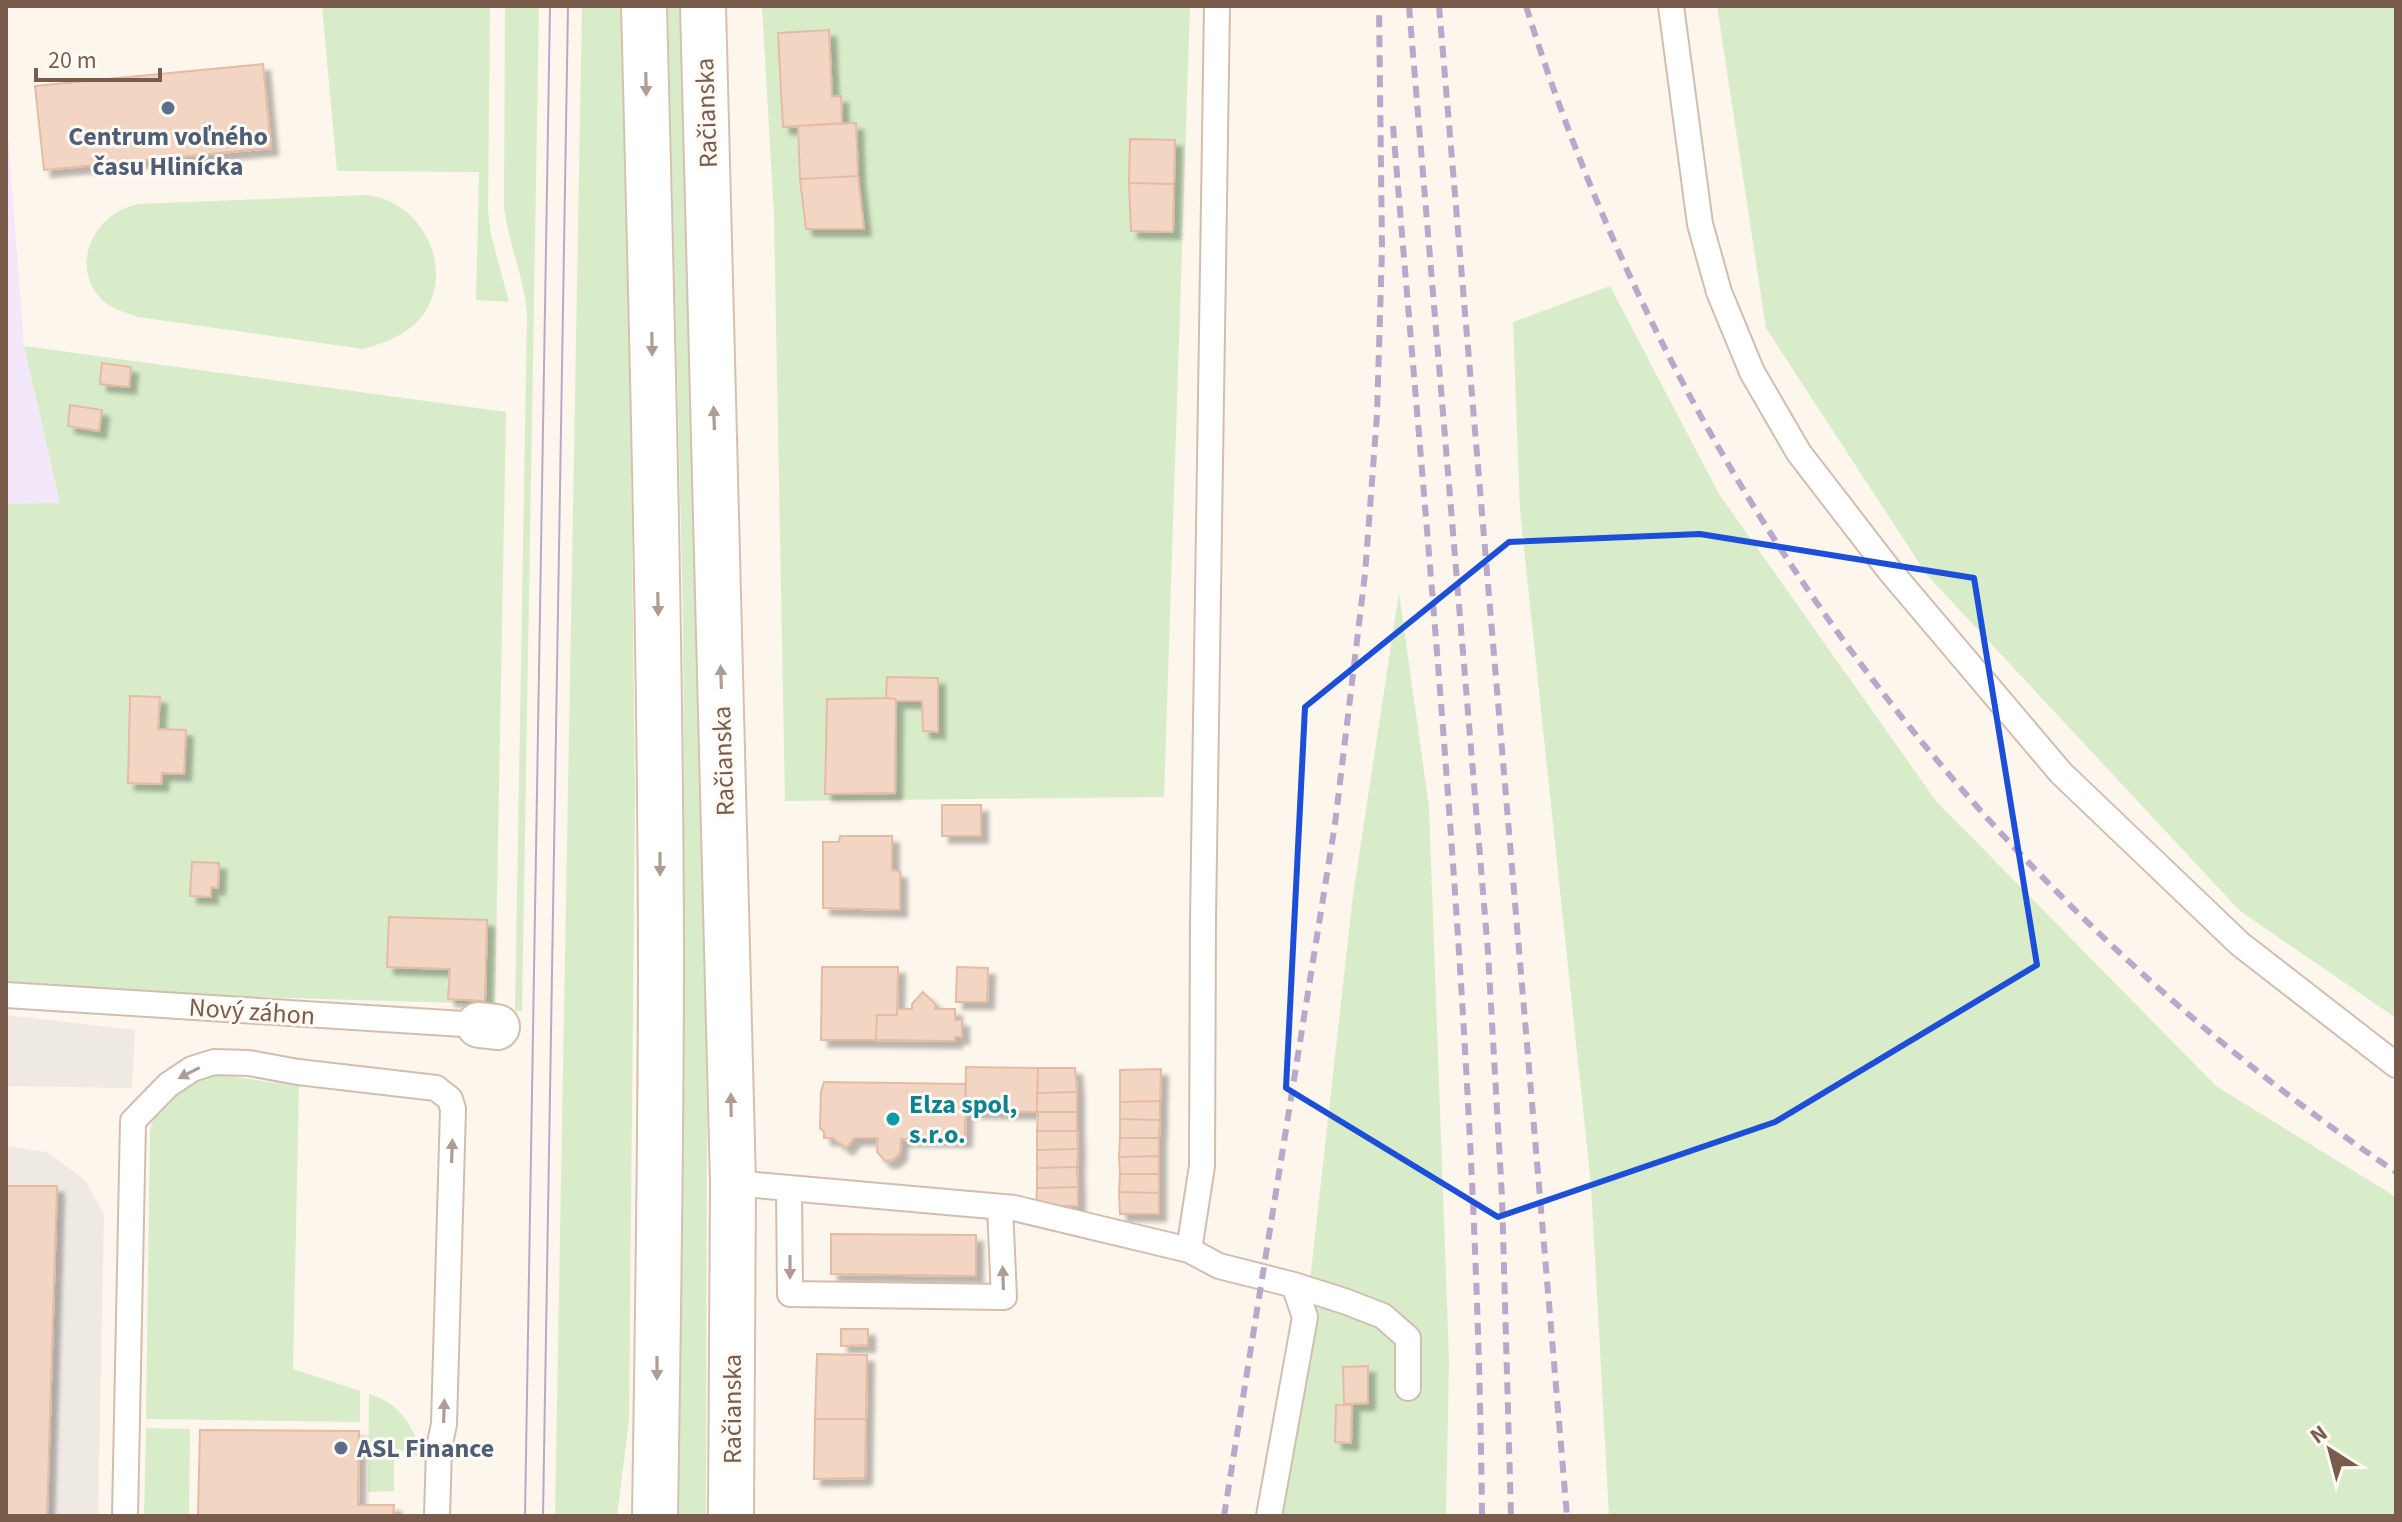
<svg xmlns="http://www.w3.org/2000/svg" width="2402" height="1522" viewBox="0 0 2402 1522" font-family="'Source Sans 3',sans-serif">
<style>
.industrial{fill:#efe9e4}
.education{fill:#f3e8fa}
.green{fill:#d8ecc9}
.building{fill:#f3d5c3;stroke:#e6bba3;stroke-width:2;filter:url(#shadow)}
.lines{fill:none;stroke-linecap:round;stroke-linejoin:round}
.service-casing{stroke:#d1beb0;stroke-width:28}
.minor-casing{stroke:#d1beb0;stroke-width:48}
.secondary-casing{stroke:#d6c0b0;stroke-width:48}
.service{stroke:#fff;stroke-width:24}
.minor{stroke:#fff;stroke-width:44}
.secondary{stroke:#fff;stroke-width:44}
.tram{stroke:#b9a8c9;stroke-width:2}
.rail{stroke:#b9a8c9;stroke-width:6;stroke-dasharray:12 8;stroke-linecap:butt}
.oneway{fill:#af9d94}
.marked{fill:none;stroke:#1d4ed8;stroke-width:6;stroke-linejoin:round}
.service-dot{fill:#5c6f8a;stroke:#fffaf3;stroke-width:3}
.culture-dot{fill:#0f9aa8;stroke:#fffaf3;stroke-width:3}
.labels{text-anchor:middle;stroke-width:6;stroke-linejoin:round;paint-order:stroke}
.street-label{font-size:26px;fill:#7a5c4d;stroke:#fffaf3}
.service-label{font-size:26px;font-weight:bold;fill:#4e5e75;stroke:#fffaf3}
.culture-label{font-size:26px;font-weight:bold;fill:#0d838f;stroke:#fffaf3;text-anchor:start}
</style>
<defs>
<filter id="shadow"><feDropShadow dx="7" dy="7" stdDeviation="2" flood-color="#0004"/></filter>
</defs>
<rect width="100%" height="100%" fill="#fdf6ec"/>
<!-- industrial -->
<path class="industrial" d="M6 1015 135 1030 132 1088 6 1086Z
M6 1146 47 1152 85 1180 104 1214 98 1516H6Z"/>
<!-- education -->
<path class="education" d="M6 109 24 346 60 504H6Z"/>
<!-- green -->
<path class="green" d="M322 6H490L488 210 491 235 509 302 476 300 479 172 337 171Z
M505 6H539L522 1011H515L527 314C524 278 509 244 504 208Z
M582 6H621L631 452 635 796 629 1421 617 1516H555Z
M668 6H681L702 813 707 1111 706 1516H676L684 832 683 613Z
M762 6H1190L1164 797 785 801 774 216Z
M1717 6H2396V1018L2240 911 1927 575 1766 328Z
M366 195C422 200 457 270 422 316 408 335 384 343 363 349L138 317C127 313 112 309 103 301 67 265 95 212 139 204Z
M1610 286 1719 494 1936 801 2216 1086 2396 1197V1516H1609L1591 1185 1520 510 1513 322Z
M24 346 506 412 495 1004 185 995 6 985V504L60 503Z
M1399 593 1429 807 1449 1359 1446 1516H1281L1290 1460 1353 895Z
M221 1075 299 1086 293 1369 360 1391V1422L146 1419 150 1130C156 1102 195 1078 221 1075Z
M369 1394C398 1402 416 1427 421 1457L394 1448V1491L368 1492Z
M146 1428 190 1429 189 1516H144Z"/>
<!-- building -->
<path class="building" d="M829 30 832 97 841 96 842 123 783 127 778 33Z
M263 64 271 148 44 170 35 86Z
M856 123 858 176 800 179 798 126Z
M1130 139 1175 140 1174 184 1129 183Z
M858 176 864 229H806L800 179Z
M1129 183 1174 184 1173 232 1131 231Z
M102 363 131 367 129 387 100 384Z
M70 405 102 410 99 431 68 426Z
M887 677 938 678V732L923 731 922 701H896L895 699 886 698Z
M130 696 160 697 158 729 186 730 184 774 162 773 161 784 128 783Z
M886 698 895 699 896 701 895 793 825 794 827 699Z
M942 805H981V836H942Z
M840 836H892V870L900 872V910L823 908V842H839Z
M192 862 219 863 218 888 211 887V897L190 896Z
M389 917 487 920 485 1001 448 999 450 969 387 967Z
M822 967H898L897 1015H877L876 1040H821Z
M957 967 988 968 987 1002H956Z
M923 992 935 1004V1009H955V1020H962V1037H955V1041L876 1040 877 1015H897V1009H912V1004Z
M966 1067 1038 1068 1037 1112 965 1111Z
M1038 1068H1075L1077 1092 1037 1093Z
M1161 1069 1160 1101 1120 1102V1070Z
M824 1082 966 1084 965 1140 901 1139 900 1153 893 1160 885 1161 877 1152 878 1138H854L846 1148 833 1138H824V1132L820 1128 821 1092Z
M1077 1092V1112H1037V1093Z
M1160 1101V1120L1120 1119V1102Z
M1038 1112H1077V1131H1037Z
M1120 1119 1160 1120 1159 1138H1120Z
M1037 1131H1077L1078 1149 1037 1150Z
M1120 1138H1159V1156L1119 1157Z
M1078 1149 1077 1167 1037 1168V1150Z
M1159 1156V1174H1120L1119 1157Z
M1077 1167 1078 1187 1037 1188V1168Z
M1120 1174H1159V1193L1119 1192Z
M6 1186H57L47 1516H6Z
M1078 1187V1206H1036L1037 1188Z
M1119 1192 1159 1193V1214H1120Z
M831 1234 976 1235V1276L831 1274Z
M841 1329H868V1345L841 1346Z
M817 1354 867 1355 866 1419H815Z
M1368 1366V1403L1344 1404 1343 1367Z
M1336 1405H1352L1351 1443 1335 1442Z
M815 1419H866L865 1478 814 1479Z
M200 1430 359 1431 358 1505H394L393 1516H198Z"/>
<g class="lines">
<!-- service casing -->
<g class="service-casing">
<path id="service" d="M1671 6 1700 224 1719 292 1752 372 1799 453 1890 571 2061 773 2240 944 2396 1065
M6 995 479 1025
M733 1183 1014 1208 1189 1250 1219 1266 1294 1285 1305 1317 1269 1516
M789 1189 790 1294 1004 1297 1000 1207
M1189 1250 1202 1166 1203 919 1217 6
M1294 1285 1347 1302 1383 1316 1408 1338V1388
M125 1516 133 1121 168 1085 192 1069 214 1062 249 1063 298 1072 436 1088 450 1099 453 1109 444 1424 439 1448 437 1516"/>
</g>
<!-- minor casing -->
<g class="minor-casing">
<path id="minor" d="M479 1025 497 1027"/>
</g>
<!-- secondary casing -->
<g class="secondary-casing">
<path id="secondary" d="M644 6C652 320 660 633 661 947 661 1137 658 1326 655 1516
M703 6 733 1183 731 1516"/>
</g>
<!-- service -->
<use href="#service" class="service"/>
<!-- minor -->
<use href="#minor" class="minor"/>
<!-- secondary -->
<use href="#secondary" class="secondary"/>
<!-- tram -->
<path class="tram" d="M525 1516 550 6
M543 1516 568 6"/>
<!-- rail -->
<path class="rail" d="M1409 6 1488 952 1502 1197 1511 1516
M1439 6 1567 1516
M1526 6C1675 485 1980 893 2396 1172
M1393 126C1431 589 1477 1051 1482 1516
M1224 1516 1335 824 1365 574 1377 415 1382 249 1379 6"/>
</g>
<!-- one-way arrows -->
<defs><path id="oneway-solid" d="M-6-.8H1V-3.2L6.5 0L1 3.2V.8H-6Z" transform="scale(2)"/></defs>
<g class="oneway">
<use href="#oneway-solid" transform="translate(646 84) rotate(89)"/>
<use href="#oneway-solid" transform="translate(652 344) rotate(89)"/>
<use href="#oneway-solid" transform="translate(714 418) rotate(-92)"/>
<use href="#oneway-solid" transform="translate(658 604) rotate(89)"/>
<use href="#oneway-solid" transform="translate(721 677) rotate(-92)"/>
<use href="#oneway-solid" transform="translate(660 864) rotate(90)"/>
<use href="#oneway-solid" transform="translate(189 1073) rotate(153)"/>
<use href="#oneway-solid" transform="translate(731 1105) rotate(-91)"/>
<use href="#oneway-solid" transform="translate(452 1151) rotate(-88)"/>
<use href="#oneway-solid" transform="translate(790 1267) rotate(90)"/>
<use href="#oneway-solid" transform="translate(1003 1278) rotate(-92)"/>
<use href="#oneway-solid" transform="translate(657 1368) rotate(90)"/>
<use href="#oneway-solid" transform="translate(444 1411) rotate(-88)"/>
</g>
<!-- marked area -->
<path class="marked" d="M1700 534 1974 578 2037 965 1775 1122 1498 1217 1286 1088 1305 707 1509 542Z"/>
<!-- markers -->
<g class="service-dot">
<circle cx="168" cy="108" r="8"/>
<circle cx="341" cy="1448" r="8"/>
</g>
<circle class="culture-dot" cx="893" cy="1119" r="8"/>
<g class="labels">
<!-- street labels -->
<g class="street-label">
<text transform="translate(706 113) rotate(-92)" y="9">Račianska</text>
<text transform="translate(723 761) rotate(-92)" y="9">Račianska</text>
<text transform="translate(252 1011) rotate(4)" y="9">Nový záhon</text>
<text transform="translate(732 1409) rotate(-90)" y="9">Račianska</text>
</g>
<!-- service labels -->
<g class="service-label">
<text x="168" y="145">Centrum voľného<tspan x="168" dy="30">času Hlinícka</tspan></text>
<text x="357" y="1457" text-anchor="start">ASL Finance</text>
</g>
<!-- culture labels -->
<g class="culture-label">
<text x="909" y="1113">Elza spol,<tspan x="909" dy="30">s.r.o.</tspan></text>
</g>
</g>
<!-- border -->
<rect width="2402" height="1522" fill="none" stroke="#7a5c4d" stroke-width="16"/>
<!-- north arrow -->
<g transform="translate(2330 1450) rotate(324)" stroke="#fffaf3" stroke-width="6" paint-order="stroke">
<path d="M0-6L14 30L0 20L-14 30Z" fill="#7a5c4d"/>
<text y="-12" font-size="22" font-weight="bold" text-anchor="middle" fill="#7a5c4d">N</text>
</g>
<!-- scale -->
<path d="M36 68v12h124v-12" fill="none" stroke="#7a5c4d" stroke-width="4"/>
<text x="48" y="68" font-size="24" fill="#7a5c4d" stroke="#fffaf3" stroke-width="6" paint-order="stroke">20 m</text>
</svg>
